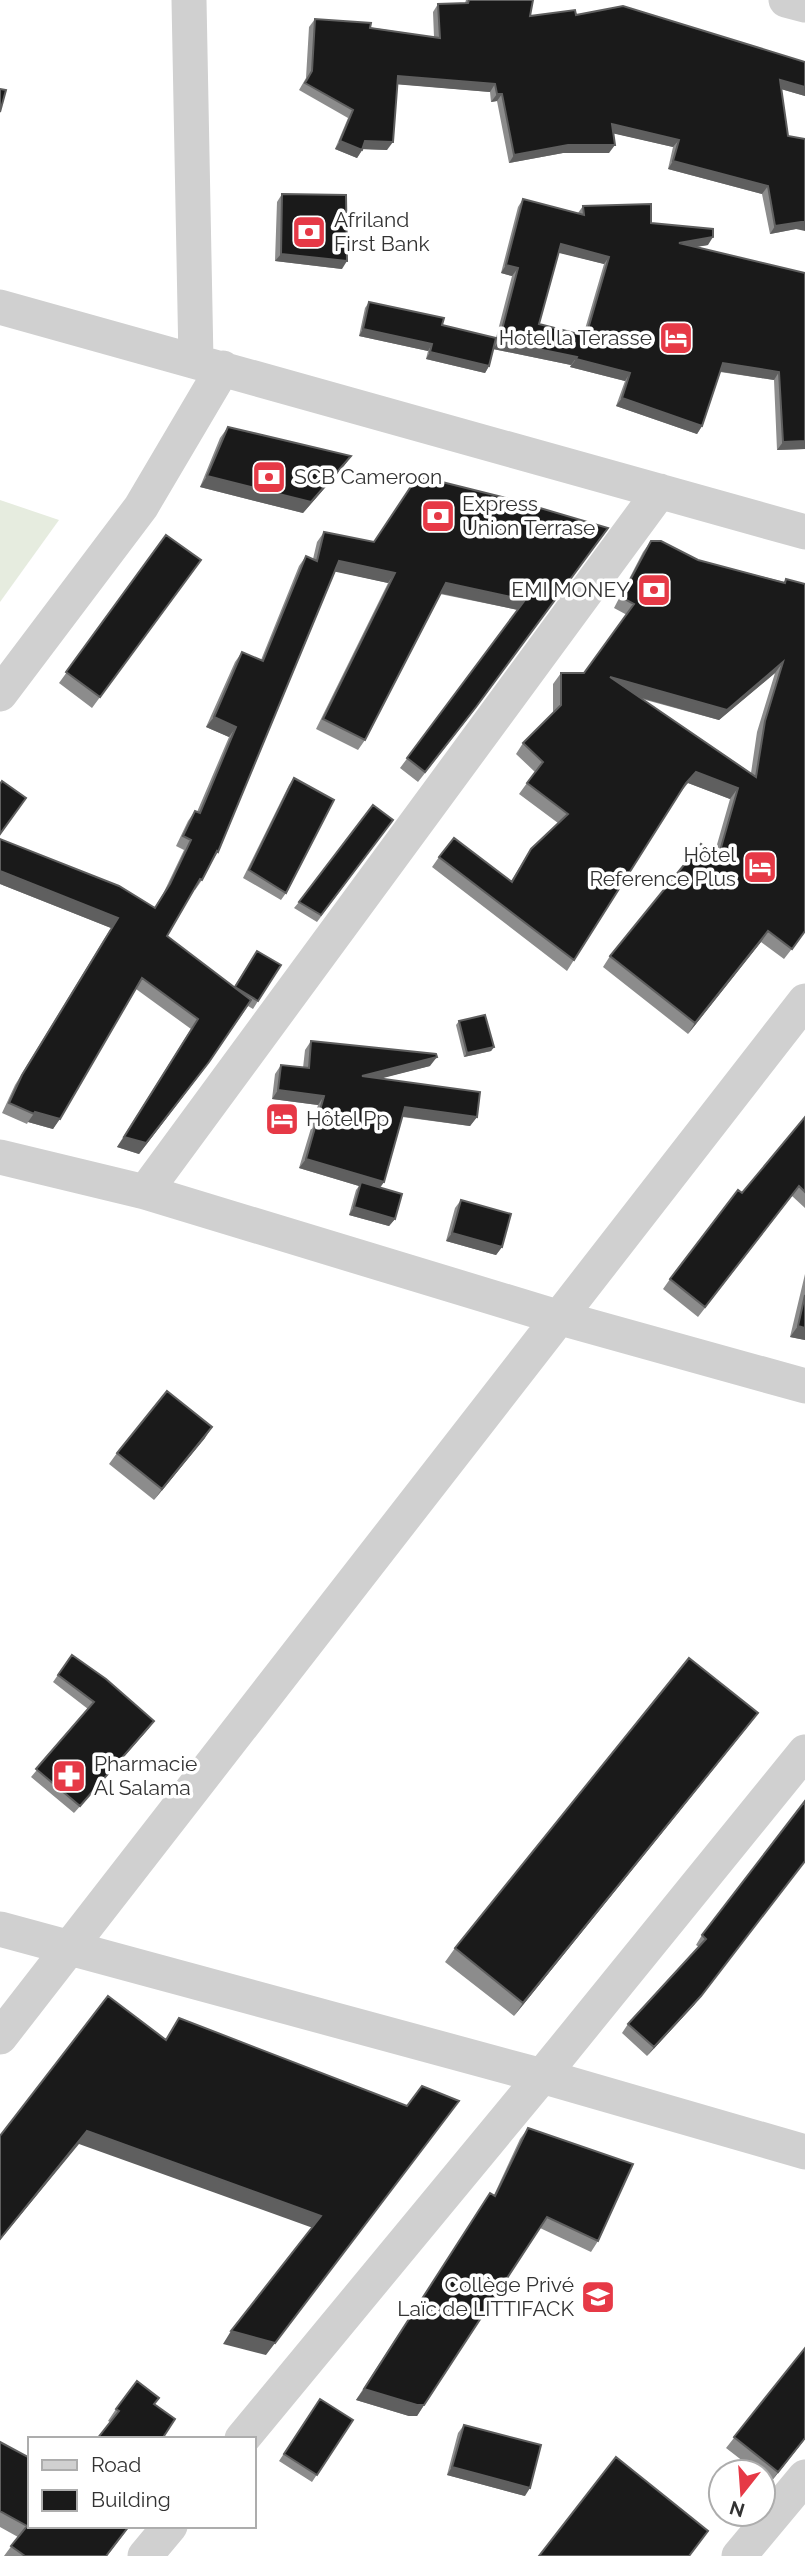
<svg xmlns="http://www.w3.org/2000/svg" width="805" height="2556" viewBox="0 0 805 2556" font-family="Raleway,sans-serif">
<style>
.garden{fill:#e6ecdf}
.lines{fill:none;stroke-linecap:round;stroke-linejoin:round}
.minor{stroke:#d0d0d0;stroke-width:35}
.wall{fill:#8c8c8c;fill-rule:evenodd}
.shaded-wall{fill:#5f5f5f}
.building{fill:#1a1a1a;stroke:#5f5f5f;stroke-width:2;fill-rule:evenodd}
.labels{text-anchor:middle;stroke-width:7;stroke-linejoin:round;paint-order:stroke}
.poi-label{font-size:21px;fill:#333;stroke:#fff;text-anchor:start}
</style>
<rect width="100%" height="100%" fill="#fff"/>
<!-- garden -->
<path class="garden" d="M0 500 59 520 0 602Z"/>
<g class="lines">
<!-- minor -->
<path class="minor" d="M189 0 196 361
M786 0 805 5
M0 307 805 532
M0 694 141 507 223 368
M0 1157 145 1192 557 1317 805 1386
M145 1192 660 491
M0 1929 542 2076 805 2152
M0 2037 805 1001
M242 2439 542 2076 805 1752
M145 2556 170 2526
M739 2556 805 2477"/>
</g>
<!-- wall -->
<path class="wall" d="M466 0H533L530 16 576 15 805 62V96L781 89 796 229 770 234 762 194 668 169 673 147 613 133 609 153H563L509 163 497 101 491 102 490 92 398 84 387 150 363 149 357 158 335 149 348 118 299 90 306 78 309 27 315 19 434 37 433 12 438 4 465 3Z
M282 194 342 269 275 261 277 202Z
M523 199 578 213 583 206 651 223 708 245 695 247 805 273V449L777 450 774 380 720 372 702 426 697 434 616 406 625 381 570 367 571 365 493 349 489 366 485 373 426 359 428 351 359 336 365 308 369 302 442 325 496 338 512 276 501 273 518 207ZM558 252 604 264 583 336 539 324Z
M228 427 351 456 343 467 303 513 200 487 220 438Z
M608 528 469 717 418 782 400 768 518 610 440 594 365 740 358 750 316 729 388 583 335 571 218 852 211 862 202 880 195 890 194 889 167 936 234 987 257 951 258 1001 253 1009 248 1006 202 1072 139 1154 117 1147 191 1029 136 989 53 1129 28 1122 27 1124 2 1113 15 1085 111 928 0 884 155 907 163 894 184 850 176 846 188 821 195 811 197 812 229 737 206 727 235 662 242 652 261 660 299 566 306 556 313 559 317 542 324 532 373 542Z
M166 535 201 560 92 708 59 683Z
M651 541 698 560 784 582 786 579 804 688 805 932 784 959 761 942 688 1034 603 967 610 956 714 855 730 799 688 783 681 791 567 971 432 867 439 857 511 881 531 849 558 823 519 794 535 772 516 754 523 743 553 713V684L561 673H584L627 615 614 608 643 552ZM775 673 757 732 751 773 642 699 719 720Z
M294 778 286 893 281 900 243 878 289 785Z
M393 820 317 922 294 908 299 902Z
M459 1021 494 1047 491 1051 464 1057 456 1025Z
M311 1041 430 1066 381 1078 477 1117 470 1126 402 1117 384 1182 380 1188 395 1219 389 1226 349 1215 356 1190 359 1186 299 1168 318 1105 272 1099 275 1074 281 1065 303 1068 305 1050Z
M805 1117V1208L792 1196 698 1317 663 1289 670 1279Z
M461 1200 502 1247 496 1255 446 1241 455 1208Z
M805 1274V1340L790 1337Z
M205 1438 154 1500 109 1464 117 1453Z
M72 1655 149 1728 74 1813 31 1777 88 1709 53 1682Z
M758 1713 748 1726 514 2016 445 1962 455 1948Z
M805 1801 694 2005 647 2056 622 2033 628 2024 699 1947 696 1945 702 1935Z
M528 2128 598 2241 591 2252 540 2228 417 2416H409L356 2400 483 2204 494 2195 520 2139Z
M805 2348V2439L770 2483 763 2477V2472H757L726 2448Z
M320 2399 353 2420 312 2482 279 2461Z
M154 2404 110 2422 108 2421 116 2409Z
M464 2425 525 2496 447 2475 458 2433Z
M0 2442 30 2526H130L107 2556H4L18 2537 0 2527Z"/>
<!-- shaded-wall -->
<path class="shaded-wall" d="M398 76 495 84 490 92 393 84Z
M780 80 805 87V96L774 87Z
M497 94H502L497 101 491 102Z
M612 124 679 140 673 147 607 132Z
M340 141 362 150 357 158 335 149Z
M365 141 393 142 387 150 360 149Z
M568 145H615L609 153H563L509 163 514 155Z
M673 161 768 186 762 194 668 169Z
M801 222H805V231L796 229 770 234 775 226Z
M713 237 708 245 673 251 679 243Z
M561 244 609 257 604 264 555 252Z
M281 254 347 261 342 269 275 261Z
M506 265 518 268 512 276 501 273Z
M363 329 432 344 428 351 359 336Z
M499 341 577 357 571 365 493 349Z
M430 352 489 366 485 373 426 359Z
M576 359 630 373 625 381 570 367Z
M723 363 779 372 774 380 717 371Z
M622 398 702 426 697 434 616 406Z
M805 441V449L777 450 783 442Z
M351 456 343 467 303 513 200 487 207 476Z
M339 561 395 573 388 583 332 571Z
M446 583 525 600 518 610 439 593Z
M783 662 775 673 719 720 603 687 610 677Z
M214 717 236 727 229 737 206 727Z
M696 772 738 788 730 799 688 783 679 794Z
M0 871 118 918 111 928 0 884Z
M768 931 761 942 688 1034 695 1023Z
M494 1047 491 1051 464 1057 467 1053Z
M437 1057 430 1066 356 1085 362 1076Z
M209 1062 139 1154 117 1147 124 1137Z
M278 1090 324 1096 318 1105 272 1099Z
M405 1107 477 1117 470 1126 399 1116Z
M35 1112 60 1119 53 1129 28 1122Z
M306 1159 384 1182 377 1191 361 1182 359 1186 299 1168Z
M354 1207 395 1219 389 1226 349 1215Z
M452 1233 502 1247 496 1255 446 1241Z
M798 1326 805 1328V1340L790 1337Z
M212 1427 205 1438 154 1500 162 1489Z
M758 1713 748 1726 514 2016 523 2003Z
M154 1721 149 1728 74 1813 80 1806Z
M805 1861 694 2005 647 2056 654 2047Z
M459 2101 266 2355 223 2344 231 2331Z
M87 2131 321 2216 313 2228 79 2144 0 2240V2239Z
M364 2389 424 2405 417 2416H409L356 2400Z
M805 2438V2439L770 2483 778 2472Z
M452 2467 530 2488 525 2496 447 2475Z"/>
<!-- building -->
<path class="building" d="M469 0H533L530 16 575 10 576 15 623 6 805 62V87L780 80 788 136 805 139V222H801L775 226 768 186 673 161 679 140 612 124 615 145H568L514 155 502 94H497L495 84 398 76 393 142 365 141 362 150 340 141 353 110 305 83 312 71 315 19 371 23 370 28 440 38 438 4 468 3Z
M0 89 6 90 0 112Z
M282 194 346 195 347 261 281 254Z
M523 199 584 215 583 206 651 204V223L713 229V237L679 243 805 273V441L783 442 779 372 723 363 702 426 622 398 630 373 576 359 577 357 499 341 518 268 506 265ZM561 244 609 257 586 336 539 324Z
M369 302 444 318 442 325 496 338 489 366 430 352 432 344 363 329Z
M228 427 351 456 311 502 207 476Z
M418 476 506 498 608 528 476 707 425 772 407 758 525 600 446 583 365 740 323 719 395 573 339 561 218 852 217 851 202 880 200 879 167 936 251 1000 209 1062 146 1143 124 1137 198 1019 142 978 60 1119 35 1112 34 1114 9 1103 22 1075 118 918 0 871V839L119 886 155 908 170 884 191 840 183 836 195 811 200 813 236 727 214 717 242 652 263 661 306 556 317 561 324 532 374 542Z
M166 535 201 560 100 697 66 672Z
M651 541H661L698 560 785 583 786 579 805 584V931L792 949 768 931 695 1023 610 956 701 844 718 858 738 788 696 772 686 783 574 960 439 857 454 838 512 882 531 849 568 814 527 783 543 762 523 743 561 705V673H584L634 604 621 597ZM783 662 765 721 756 777 610 677 727 710Z
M294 778 334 800 286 893 249 870Z
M2 781 26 798 0 834V784Z
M373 805 393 820 321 915 299 902Z
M257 951 281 965 258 1001 235 987Z
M485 1015 494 1047 467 1053 459 1021Z
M311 1041 436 1054 437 1057 362 1076 480 1092 477 1117 405 1107 384 1182 306 1159 324 1096 278 1090 281 1065 309 1068Z
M805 1117V1192L799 1186 705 1307 670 1279 738 1190 742 1193Z
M361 1182 402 1194 395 1219 354 1207Z
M461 1200 511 1214 502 1247 452 1233Z
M805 1295V1328L798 1326Z
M167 1391 212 1427 162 1489 117 1453Z
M72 1655 106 1679 154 1721 80 1806 36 1769 94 1702 58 1675Z
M689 1658 758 1713 523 2003 455 1948Z
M805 1801V1861L701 1996 654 2047 628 2024 706 1939 702 1935Z
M108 1996 166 2040 179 2018 407 2106 422 2086 459 2101 275 2343 231 2331 321 2216 87 2131 0 2239V2136Z
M528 2128 633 2164 598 2241 547 2217 424 2405H417L364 2389 490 2193 495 2196Z
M805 2348V2438L778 2472 734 2437Z
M137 2381 159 2398 154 2404 175 2419 162 2439H97L119 2411 116 2409Z
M320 2399 353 2420 317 2475 284 2454Z
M464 2425 541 2445 530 2488 452 2467Z
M0 2442 30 2458V2526H129L106 2556H25L11 2546 27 2526 0 2511Z
M616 2457 708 2531 689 2556H539Z"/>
<!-- icons -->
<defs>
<g id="bank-square" transform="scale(1.75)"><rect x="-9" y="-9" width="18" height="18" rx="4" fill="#e63946" stroke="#fff"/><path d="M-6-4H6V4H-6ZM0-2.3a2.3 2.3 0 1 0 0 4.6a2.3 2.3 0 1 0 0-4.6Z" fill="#fff"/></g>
<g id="hotel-square" transform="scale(1.75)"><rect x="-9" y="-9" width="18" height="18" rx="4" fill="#e63946" stroke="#fff"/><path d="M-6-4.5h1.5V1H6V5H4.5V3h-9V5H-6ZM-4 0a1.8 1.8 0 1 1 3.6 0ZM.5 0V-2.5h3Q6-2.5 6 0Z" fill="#fff"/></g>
<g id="pharmacy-square" transform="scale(1.75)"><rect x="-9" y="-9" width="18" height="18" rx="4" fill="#e63946" stroke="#fff"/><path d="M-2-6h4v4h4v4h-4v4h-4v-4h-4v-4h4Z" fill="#fff"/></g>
<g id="school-square" transform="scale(1.75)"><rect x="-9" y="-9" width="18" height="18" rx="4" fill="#e63946" stroke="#fff"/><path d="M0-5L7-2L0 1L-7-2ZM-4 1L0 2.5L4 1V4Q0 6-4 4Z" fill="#fff"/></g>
</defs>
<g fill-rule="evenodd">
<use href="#bank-square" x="309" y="232"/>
<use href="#hotel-square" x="676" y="338"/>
<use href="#bank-square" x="269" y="477"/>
<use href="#bank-square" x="438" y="516"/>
<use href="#bank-square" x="654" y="590"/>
<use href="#hotel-square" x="760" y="867"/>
<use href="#hotel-square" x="282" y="1119"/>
<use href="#pharmacy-square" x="69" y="1776"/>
<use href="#school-square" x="598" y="2297"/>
</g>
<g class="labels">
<!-- poi labels -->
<g class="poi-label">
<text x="334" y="227">Afriland<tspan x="334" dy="24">First Bank</tspan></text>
<text x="652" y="345" text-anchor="end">Hotel la Terasse</text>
<text x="294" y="484">SCB Cameroon</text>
<text x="462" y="511">Express<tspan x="462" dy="24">Union Terrase</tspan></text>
<text x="630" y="597" text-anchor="end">EMI MONEY</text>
<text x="736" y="862" text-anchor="end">Hôtel<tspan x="736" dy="24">Reference Plus</tspan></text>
<text x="306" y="1126">Hôtel Pp</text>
<text x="94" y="1771">Pharmacie<tspan x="94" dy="24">Al Salama</tspan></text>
<text x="574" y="2292" text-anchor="end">Collège Privé<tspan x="574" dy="24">Laïc de LITTIFACK</tspan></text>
</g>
</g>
<!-- legend -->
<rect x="28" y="2437" width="228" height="91" fill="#ffffff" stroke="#adadad" stroke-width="2"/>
<rect x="42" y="2460" width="35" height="10" fill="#d0d0d0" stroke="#adadad" stroke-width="2"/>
<text x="91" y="2472" font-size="21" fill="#333333">Road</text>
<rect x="42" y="2490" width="35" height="21" fill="#1a1a1a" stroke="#adadad" stroke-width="2"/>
<text x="91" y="2507" font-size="21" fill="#333333">Building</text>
<!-- north arrow -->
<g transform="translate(742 2493) rotate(197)"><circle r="33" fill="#ffffff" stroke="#adadad" stroke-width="2"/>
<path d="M0-5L12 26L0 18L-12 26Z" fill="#e63946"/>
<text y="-10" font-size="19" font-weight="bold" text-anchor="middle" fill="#333333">N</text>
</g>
</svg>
